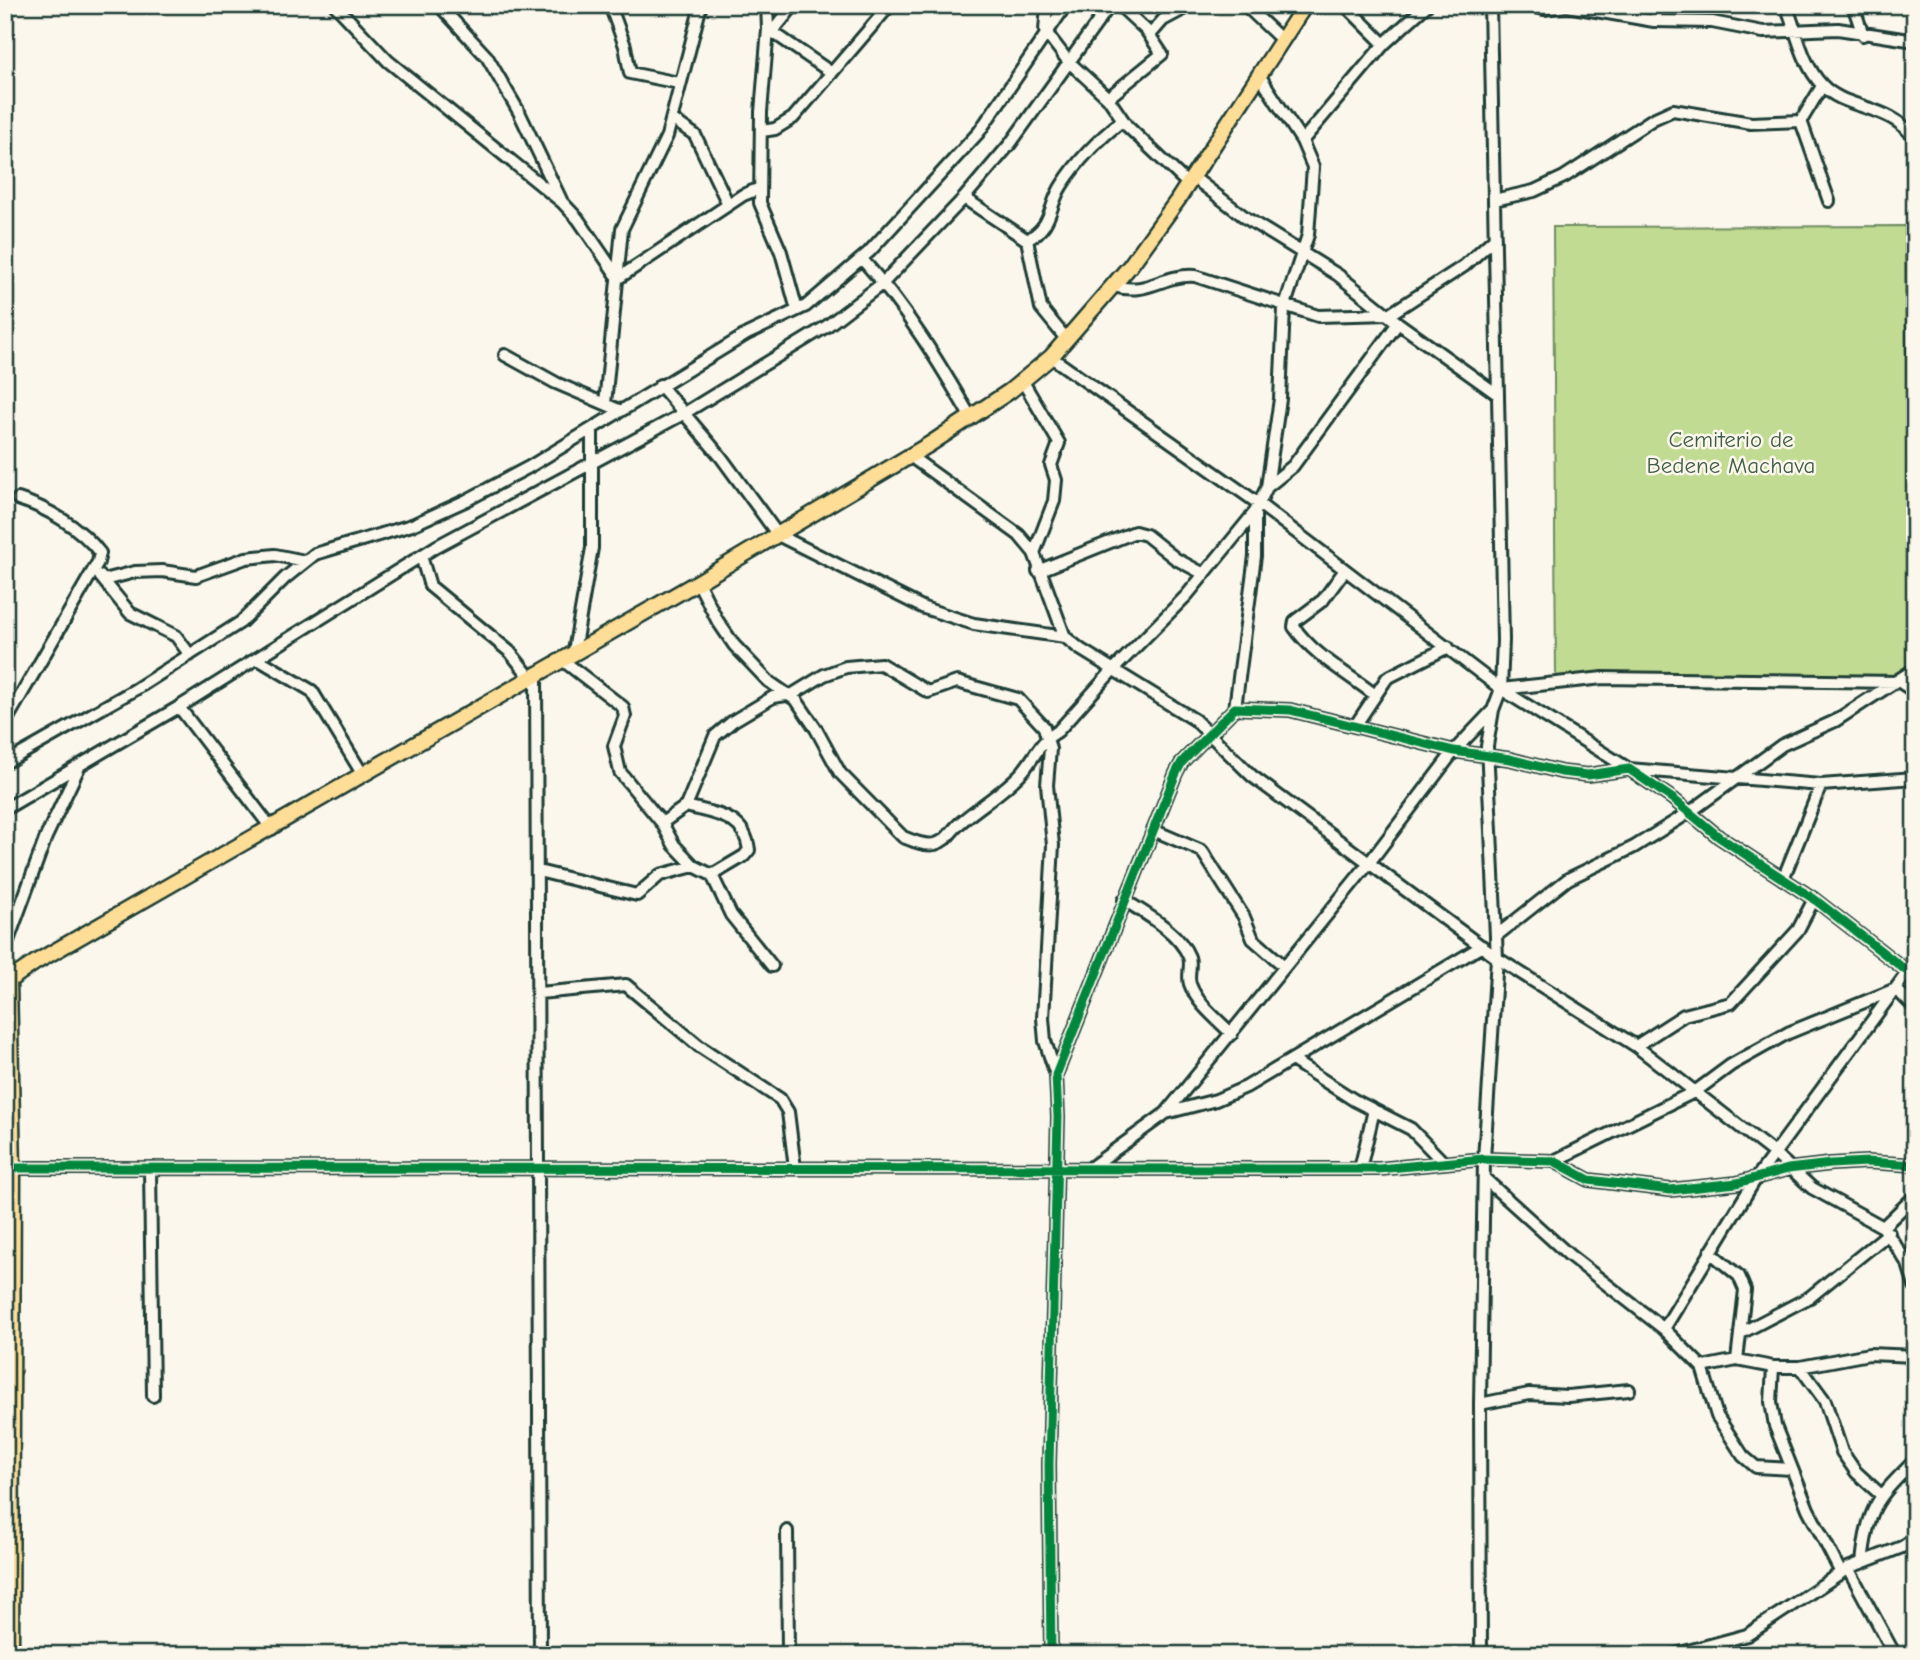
<svg xmlns="http://www.w3.org/2000/svg" width="1920" height="1660" viewBox="0 0 1920 1660" font-family="'Comic Neue',sans-serif">
<style>
.green{fill:#c1db92;stroke:#708c63;stroke-width:2}
.lines{fill:none;stroke-linecap:round;stroke-linejoin:round}
.minor-casing{stroke:#1f3d34;stroke-width:16}
.major-casing{stroke:#1f3d34;stroke-width:19}
.minor{stroke:#fbf7ec;stroke-width:10}
.major{stroke:#fedd96;stroke-width:14}
.cycleway-casing{stroke:#fbf7ec;stroke-width:13}
.cycleway{stroke:#00873e;stroke-width:9}
.labels{text-anchor:middle;stroke-width:5;stroke-linejoin:round;paint-order:stroke}
.park-label{font-size:23px;fill:#3f5d47;stroke:#fbf7ec}
</style>
<rect width="100%" height="100%" fill="#fbf7ec"/>
<filter id="ink" filterUnits="userSpaceOnUse"><feTurbulence type="fractalNoise" baseFrequency=".0143" numOctaves="2"/><feDisplacementMap in="SourceGraphic" scale="14" xChannelSelector="R" yChannelSelector="G"/><feConvolveMatrix kernelMatrix="1 2 1 2 8 2 1 2 1" color-interpolation-filters="sRGB"/></filter>
<g filter="url(#ink)">
<!-- green -->
<path class="green" d="M1905 226 1909 677 1556 678 1553 227Z"/>
<g class="lines">
<!-- minor casing -->
<g class="minor-casing">
<path id="minor" d="M335 5 388 61 562 202 578 219 617 276
M439 5 487 57 519 112 561 200
M610 5 625 46 630 73 679 83
M767 5 768 29 832 73
M1047 5 1045 31 1068 61 1108 98 1127 126 1188 184
M1245 5 1282 40
M1345 5 1384 44
M1529 5 1544 9 1567 6 1654 21 1712 22 1763 32 1838 29 1915 41
M1786 5C1797 32 1802 64 1822 85 1846 111 1890 103 1915 139
M1853 5 1863 35
M1654 21 1660 5
M768 29 761 112 760 203 781 252 797 310
M772 32 794 5
M1150 35 1163 20 1191 5
M1108 98 1162 54 1146 30 1119 5
M672 119 695 135 728 204
M1801 121 1829 201
M762 131 775 129 793 118 890 5
M1302 141 1384 44 1427 5
M1193 177 1246 218 1338 275 1398 323 1497 394
M964 198 1027 240
M1494 200 1534 191 1564 177 1653 119 1673 110 1751 123 1801 121 1822 86
M1027 240C1054 225 1048 206 1062 185 1078 160 1100 138 1123 120
M1027 240 1041 308 1067 340
M862 259C905 307 939 362 971 418
M617 279 743 195 758 189
M1113 286C1150 296 1161 274 1195 276L1318 316 1390 314 1464 266 1495 238
M505 355 556 383 605 404
M1051 357 1259 504 1501 689 1629 769 1821 785 1915 778
M1022 380 1059 443 1051 465 1056 480 1054 501 1034 553
M660 385 721 457 778 535 924 608 974 624 1065 637
M619 410 605 404 622 229 667 136 701 5
M910 456 1019 535 1034 553 1065 637 1080 649 1195 720 1252 776 1497 958 1636 1046 1775 1154 1812 1188 1883 1227 1908 1264 1915 1286
M1267 487 1293 466 1398 323
M421 556 430 586 510 652 530 677
M1345 570 1323 600 1295 621 1294 627C1314 656 1347 673 1375 695
M1038 571 1135 532 1146 535 1176 559 1204 574
M100 576 130 613 176 636 190 655
M104 580 135 572 162 571 196 576 246 558 275 555 305 561
M698 582 717 620 734 645 768 681 797 701 816 729 840 773 903 837C913 841 924 846 935 844 947 841 951 831 960 823 981 805 1004 792 1023 771 1037 754 1039 742 1058 731L1112 671 1187 595 1255 512 1267 487 1280 399 1284 308 1308 235 1313 167 1302 141 1259 75
M574 651 592 548V429
M258 659 312 691 363 775
M561 659 623 707 625 716 614 746 620 772 662 823 674 845 694 866 712 875 731 915 772 966
M536 673 540 1655
M1501 689 1603 678 1900 682 1915 692
M179 707 272 829
M1235 708 1255 556V512
M5 723 98 562 100 553C81 528 48 508 18 499
M1355 726 1387 678 1448 647
M5 763 136 689 241 622 285 578 315 554 412 525 467 500 529 467 747 334 806 306 869 252 979 132 1066 5
M686 806C715 814 745 815 749 850L744 856 712 875
M5 809 179 707 437 546 683 414 827 326 883 283 964 198 1010 144 1110 5
M662 823 686 806 715 736 733 721 773 697 793 694 824 675 846 667 881 664 928 692 957 682 1018 699 1044 727 1050 749 1047 785 1053 845 1043 1018 1045 1041 1056 1075
M1153 830 1202 851 1244 917 1253 939 1284 966
M538 871 637 895 660 875 694 866
M1783 879 1821 785
M1124 900C1146 914 1179 932 1189 957 1192 966 1187 975 1190 984 1197 1004 1217 1019 1232 1034
M1496 936 1568 879 1634 847 1690 812 1782 745 1835 721 1915 669
M5 949 46 837 80 765
M539 993 626 985 699 1046 780 1099 788 1112 795 1168
M1636 1046 1684 1015 1731 1003 1798 930 1814 899
M1292 1060 1354 1100 1411 1129 1444 1163
M1166 1113 1216 1100 1246 1087 1482 946
M1554 1161 1696 1091 1731 1065 1788 1033 1896 989 1915 1008
M13 1168 1379 1169 1484 1159 1554 1161 1589 1180 1670 1190 1737 1183 1788 1169 1831 1164 1867 1162 1915 1165
M150 1168 153 1396
M1090 1168 1166 1113 1369 863 1454 751 1493 710
M1360 1169 1374 1110
M1485 1179 1569 1255 1664 1329 1702 1367 1717 1416 1743 1456 1756 1467 1791 1469
M1883 1227 1915 1196
M1710 1252 1739 1276 1745 1290 1737 1360
M1664 1329 1755 1180 1915 962
M1741 1333 1810 1297 1889 1233
M1702 1367 1737 1360 1773 1367H1800L1869 1354 1915 1356
M1773 1367 1771 1402 1775 1426 1808 1509 1841 1573
M1800 1367 1825 1401 1842 1452 1856 1472 1880 1494
M1480 1404 1529 1394 1568 1396 1629 1390
M787 1531 788 1655
M1862 1563C1868 1506 1876 1500 1915 1460
M1848 1568 1895 1655
M1051 1655 1049 1464 1058 1117 1056 1075 1176 773 1182 762 1235 708 1290 710 1454 751 1510 759 1561 772 1588 775 1629 769 1673 799 1719 837 1814 899 1908 972
M1481 1655 1480 1404 1484 1159 1497 958 1487 746 1493 710 1501 689 1503 640 1490 5
M1673 1655 1747 1635 1848 1568 1902 1547 1915 1538"/>
</g>
<!-- major casing -->
<g class="major-casing">
<path id="major" d="M9 981 13 1168 11 1655
M5 983 36 962 698 582 930 444 1010 391 1051 357 1130 266 1177 201 1305 5"/>
</g>
<!-- minor -->
<use href="#minor" class="minor"/>
<!-- major -->
<use href="#major" class="major"/>
<!-- cycleway casing -->
<g class="cycleway-casing">
<path id="cycleway" d="M13 1168 1379 1169 1484 1159 1554 1161 1589 1180 1670 1190 1737 1183 1788 1169 1831 1164 1867 1162 1915 1165
M1051 1655 1049 1464 1058 1117 1056 1075 1176 773 1182 762 1235 708 1290 710 1454 751 1510 759 1561 772 1588 775 1629 769 1673 799 1719 837 1814 899 1908 972"/>
</g>
<!-- cycleway -->
<use href="#cycleway" class="cycleway"/>
</g>
</g>
<g class="labels">
<!-- park labels -->
<g class="park-label">
<text x="1731" y="447">Cemiterio de<tspan x="1731" dy="26">Bedene Machava</tspan></text>
</g>
</g>
<!-- margin -->
<rect width="1920" height="1660" fill="none" stroke="#fbf7ec" stroke-width="28"/>
<rect x="14" y="14" width="1892" height="1632" fill="none" stroke="#1f3d34" stroke-width="2.5" filter="url(#ink)"/>
</svg>
